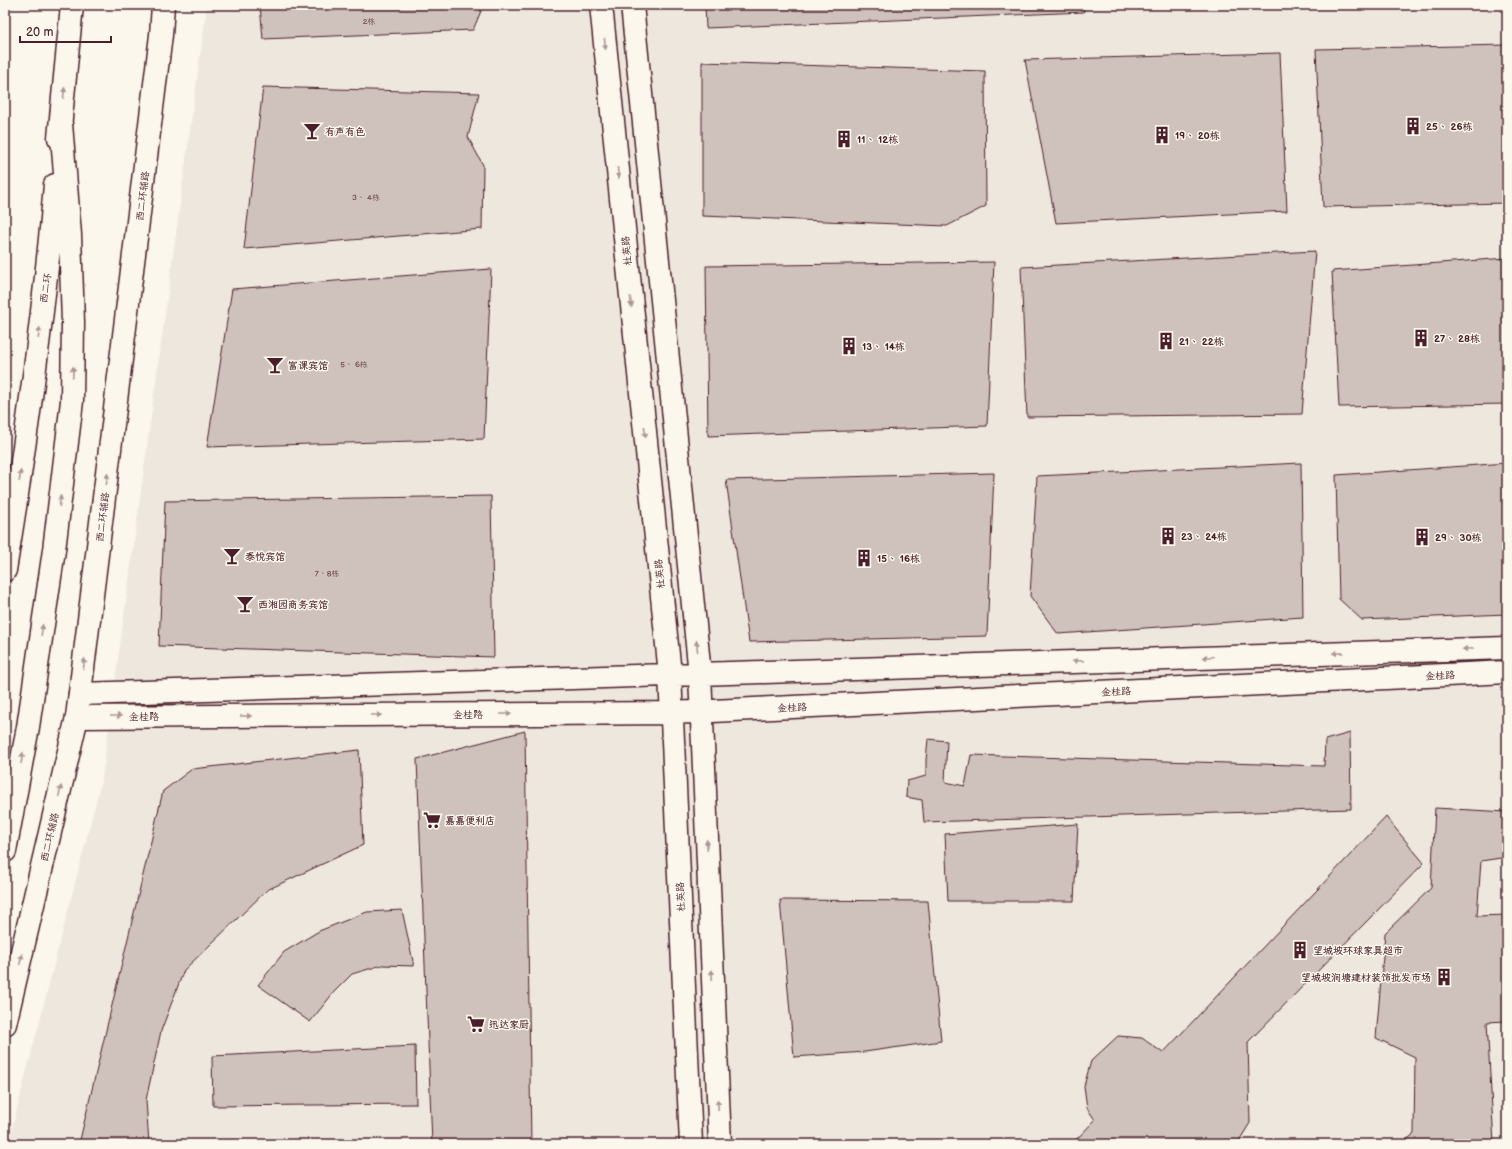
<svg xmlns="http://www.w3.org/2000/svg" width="1512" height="1149" viewBox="0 0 1512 1149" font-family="'Balsamiq Sans','LXGW WenKai TC',sans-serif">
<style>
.built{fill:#eee7de}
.building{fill:#cfc2bc;stroke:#4a1f2b}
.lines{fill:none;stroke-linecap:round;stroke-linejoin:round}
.street-casing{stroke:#4a1f2b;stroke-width:25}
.secondary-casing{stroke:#4a1f2b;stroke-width:25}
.highway-casing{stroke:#4a1f2b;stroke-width:25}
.street{stroke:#fbf7ec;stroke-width:22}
.secondary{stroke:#fbf7ec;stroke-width:22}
.highway{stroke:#fbf7ec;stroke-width:22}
.oneway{fill:#ab9695}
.labels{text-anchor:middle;stroke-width:3;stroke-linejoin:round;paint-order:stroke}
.number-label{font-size:8px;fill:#6b484f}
.poi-label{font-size:10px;font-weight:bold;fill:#4a1f2b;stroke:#fbf7ec;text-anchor:start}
.street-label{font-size:10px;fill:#4a1f2b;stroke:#fbf7ec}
</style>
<rect width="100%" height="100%" fill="#fbf7ec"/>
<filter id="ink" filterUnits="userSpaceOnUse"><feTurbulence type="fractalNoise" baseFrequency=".025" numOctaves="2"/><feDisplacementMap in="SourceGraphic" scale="8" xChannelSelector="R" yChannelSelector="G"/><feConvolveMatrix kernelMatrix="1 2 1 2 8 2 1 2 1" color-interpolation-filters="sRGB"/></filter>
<g filter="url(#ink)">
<!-- built -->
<path class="built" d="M207 5H1507V1144H8L102 778Z"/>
<!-- building -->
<path class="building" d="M260 5H482L481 11 473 30 263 39Z
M705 5H1083L1084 12 706 28Z
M1177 5H1215L1177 6Z
M1507 45V203L1323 207 1316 49Z
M1280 53 1287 211 1056 223 1025 60Z
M702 62 985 71 986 206 947 226 702 216Z
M263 87 479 93 468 137 483 165 482 229 244 249Z
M1315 251 1302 414 1027 417 1021 267Z
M1507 258V404L1339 407 1332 271Z
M994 262 987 426 708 436 706 266Z
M491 269 484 439 207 447 232 289Z
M1301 463 1303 617 1058 634 1030 596 1037 476Z
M1507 463V614L1362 620 1339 599 1336 475Z
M994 473 987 636 749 642 726 480Z
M491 496 494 657 159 646 165 501Z
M525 731 531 1144H432L417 759Z
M1350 733 1351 809 924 822 922 800 906 797 907 781 926 776V760L928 739 947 741 945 782 965 786 971 755 1324 766 1325 740Z
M359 750 363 845 267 890 184 970 161 1031 146 1100 149 1144H79L163 791 192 769Z
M1435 808 1507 812V857L1481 861 1477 916 1507 915V1021L1487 1022 1494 1144H1401L1414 1134 1415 1057 1376 1038 1385 933 1431 888Z
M1386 817 1424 863 1248 1042 1250 1123 1237 1144H1072L1095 1120 1087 1108 1084 1086 1091 1061 1118 1036 1142 1038 1163 1053Z
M1078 824 1074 901H948L945 834Z
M780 900 928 901 941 1041 865 1052 794 1057Z
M402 910 414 966 382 965 352 974 334 992 310 1022 258 985 284 952 319 931 367 912Z
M415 1046 416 1104 213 1106 212 1056Z"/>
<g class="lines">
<!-- street casing -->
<g class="street-casing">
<path id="street" d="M601 5 670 674 691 1144
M632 5 700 674 720 1144
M80 694 1507 648
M77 717 671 713 1507 672"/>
</g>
<!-- secondary casing -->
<g class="secondary-casing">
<path id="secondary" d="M5 1024 77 717 161 35 163 5"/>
</g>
<!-- highway casing -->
<g class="highway-casing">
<path id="highway" d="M59 138 72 5
M5 570C26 442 44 314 55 185
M5 851 28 727 54 550 72 401 73 322 70 235 61 124"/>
</g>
<!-- street -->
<use href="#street" class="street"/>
<!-- secondary -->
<use href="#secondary" class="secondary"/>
<!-- highway -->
<use href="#highway" class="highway"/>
</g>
<!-- one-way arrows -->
<defs><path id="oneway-solid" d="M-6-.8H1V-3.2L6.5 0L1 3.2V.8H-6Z"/></defs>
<g class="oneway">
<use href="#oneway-solid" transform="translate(605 44) rotate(84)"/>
<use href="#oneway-solid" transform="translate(64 93) rotate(-84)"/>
<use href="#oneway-solid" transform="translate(618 173) rotate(84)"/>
<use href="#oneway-solid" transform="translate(631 302) rotate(84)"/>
<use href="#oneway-solid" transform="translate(39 333) rotate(-82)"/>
<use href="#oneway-solid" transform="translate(73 372) rotate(-89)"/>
<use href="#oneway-solid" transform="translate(645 432) rotate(84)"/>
<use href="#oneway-solid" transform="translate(20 476) rotate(-82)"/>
<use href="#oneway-solid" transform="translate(107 479) rotate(-83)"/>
<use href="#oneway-solid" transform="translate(60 501) rotate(-83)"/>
<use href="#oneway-solid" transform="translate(42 630) rotate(-82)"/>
<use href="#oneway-solid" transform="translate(697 646) rotate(-96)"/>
<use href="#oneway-solid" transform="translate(1468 649) rotate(178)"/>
<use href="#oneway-solid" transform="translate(1338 653) rotate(178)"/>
<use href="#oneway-solid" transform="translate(1208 657) rotate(178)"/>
<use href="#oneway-solid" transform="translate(1078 661) rotate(178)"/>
<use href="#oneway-solid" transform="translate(84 664) rotate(-83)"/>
<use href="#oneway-solid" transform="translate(506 714)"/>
<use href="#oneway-solid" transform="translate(376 715)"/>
<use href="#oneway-solid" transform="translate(116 716)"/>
<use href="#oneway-solid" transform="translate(246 716)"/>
<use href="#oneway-solid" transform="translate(22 758) rotate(-80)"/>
<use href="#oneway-solid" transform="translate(60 791) rotate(-77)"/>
<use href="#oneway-solid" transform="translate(707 845) rotate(-93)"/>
<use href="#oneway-solid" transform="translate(21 959) rotate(-77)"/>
<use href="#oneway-solid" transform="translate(712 975) rotate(-93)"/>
<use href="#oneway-solid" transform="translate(718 1105) rotate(-93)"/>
</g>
</g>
<!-- icons -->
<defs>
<g id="building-bare" transform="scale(1.38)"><path d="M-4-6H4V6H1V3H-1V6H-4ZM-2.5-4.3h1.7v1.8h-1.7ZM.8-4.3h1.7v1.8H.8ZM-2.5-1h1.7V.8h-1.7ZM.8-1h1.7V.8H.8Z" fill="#4a1f2b" stroke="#fbf7ec" stroke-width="2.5" paint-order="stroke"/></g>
<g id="bar-bare" transform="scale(1.38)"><path d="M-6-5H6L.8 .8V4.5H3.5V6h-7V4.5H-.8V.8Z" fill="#4a1f2b" stroke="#fbf7ec" stroke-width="2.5" paint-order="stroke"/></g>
<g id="supermarket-bare" transform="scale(1.38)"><path d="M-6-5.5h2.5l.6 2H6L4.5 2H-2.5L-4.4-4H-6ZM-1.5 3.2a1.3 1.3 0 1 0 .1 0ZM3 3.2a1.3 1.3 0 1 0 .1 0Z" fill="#4a1f2b" stroke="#fbf7ec" stroke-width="2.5" paint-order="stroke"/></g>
</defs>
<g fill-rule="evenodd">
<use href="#building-bare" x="1413" y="126"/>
<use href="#bar-bare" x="312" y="131"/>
<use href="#building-bare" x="1162" y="135"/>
<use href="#building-bare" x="844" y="139"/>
<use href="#building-bare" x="1421" y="338"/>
<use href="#building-bare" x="1166" y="341"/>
<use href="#building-bare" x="849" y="346"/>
<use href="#bar-bare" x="275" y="365"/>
<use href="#building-bare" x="1168" y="536"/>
<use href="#building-bare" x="1422" y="537"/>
<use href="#bar-bare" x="232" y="556"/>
<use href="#building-bare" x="864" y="558"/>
<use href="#bar-bare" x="245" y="604"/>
<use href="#supermarket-bare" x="432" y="820"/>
<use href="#building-bare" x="1300" y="950"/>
<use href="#building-bare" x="1444" y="977"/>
<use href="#supermarket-bare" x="476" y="1024"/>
</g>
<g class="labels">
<!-- number labels -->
<g class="number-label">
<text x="369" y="24">2栋</text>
<text x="366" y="200">3、 4栋</text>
<text x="354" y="367">5、 6栋</text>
<text x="327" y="576">7、8栋</text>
</g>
<!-- poi labels -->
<g class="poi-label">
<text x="1426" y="130">25、 26栋</text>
<text x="325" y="135">有声有色</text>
<text x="1175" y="139">19、 20栋</text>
<text x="857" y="143">11、 12栋</text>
<text x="1434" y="342">27、 28栋</text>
<text x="1179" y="345">21、 22栋</text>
<text x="862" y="350">13、 14栋</text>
<text x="288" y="369">富课宾馆</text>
<text x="1181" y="540">23、 24栋</text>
<text x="1435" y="541">29、 30栋</text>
<text x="245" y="560">泰悦宾馆</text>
<text x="877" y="562">15、 16栋</text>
<text x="258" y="608">西湘园商务宾馆</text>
<text x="445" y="824">嘉嘉便利店</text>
<text x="1313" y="954">望城坡环球家具超市</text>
<text x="1431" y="981" text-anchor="end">望城坡涧塘建材装饰批发市场</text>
<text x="489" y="1028">迅达家厨</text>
</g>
<!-- street labels -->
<g class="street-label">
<text transform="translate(142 196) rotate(-83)" y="4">西二环辅路</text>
<text transform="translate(626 251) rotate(-96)" y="4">杜英路</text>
<text transform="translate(45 288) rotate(-82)" y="4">西二环</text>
<text transform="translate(102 517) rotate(-83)" y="4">西二环辅路</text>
<text transform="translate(659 574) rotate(-96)" y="4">杜英路</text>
<text transform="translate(1440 675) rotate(-3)" y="4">金桂路</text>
<text transform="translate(1116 691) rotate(-3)" y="4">金桂路</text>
<text transform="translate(792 707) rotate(-3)" y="4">金桂路</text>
<text x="468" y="718">金桂路</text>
<text x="144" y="720">金桂路</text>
<text transform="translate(49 837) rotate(-77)" y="4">西二环辅路</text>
<text transform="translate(680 897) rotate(-93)" y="4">杜英路</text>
</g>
</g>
<!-- margin -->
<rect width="1512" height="1149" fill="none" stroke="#fbf7ec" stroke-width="20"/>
<rect x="10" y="10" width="1492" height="1129" fill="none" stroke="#4a1f2b" stroke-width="1.5" filter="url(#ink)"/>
<!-- scale -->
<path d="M20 36v6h91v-6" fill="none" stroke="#4a1f2b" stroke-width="2"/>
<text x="26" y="36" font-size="12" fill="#4a1f2b" stroke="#fbf7ec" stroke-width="3" paint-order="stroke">20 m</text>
</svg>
